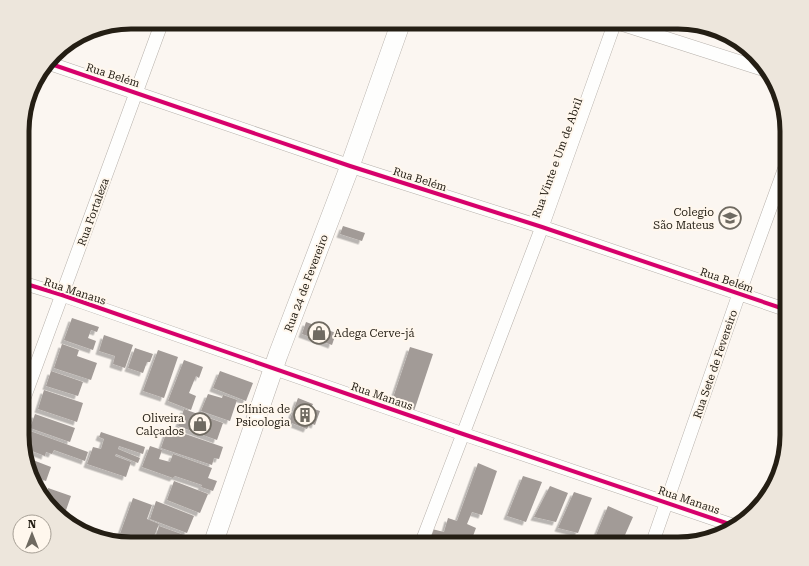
<svg xmlns="http://www.w3.org/2000/svg" width="809" height="566" viewBox="0 0 809 566" font-family="'Roboto Serif',serif">
<style>
.building{fill:#a29b97;filter:url(#shadow)}
.lines{fill:none;stroke-linecap:round;stroke-linejoin:round}
.minor-casing{stroke:#b7b1ab;stroke-width:14}
.secondary-casing{stroke:#b7b1ab;stroke-width:20}
.minor{stroke:#fefefd;stroke-width:13}
.secondary{stroke:#fefefd;stroke-width:19}
.cycleway-casing{stroke:#fff7ed;stroke-width:6}
.cycleway{stroke:#d6006c;stroke-width:4}
.labels{text-anchor:middle;stroke-width:4;stroke-linejoin:round;paint-order:stroke}
.street-label{font-size:11px;fill:#241e14;stroke:#fff7ed}
.poi-label{font-size:11px;fill:#241e14;stroke:#fff7ed;text-anchor:end}
.rim{fill:none;stroke:#241e14;stroke-width:5}
</style>
<defs>
<filter id="shadow"><feDropShadow dx="-3.5" dy="3.5" stdDeviation="0" flood-color="#0004"/></filter>
</defs>
<rect width="100%" height="100%" fill="#fbf6f1"/>
<!-- building -->
<path class="building" d="M343 226 365 233 362 241 340 234Z
M72 318 99 327 97 332 91 330 88 338 96 341 93 350 64 340Z
M306 322 336 333 332 345 302 334Z
M104 335 133 345 125 368 113 364 115 356 99 351Z
M62 344 79 350 77 356 97 363 91 380 54 368Z
M410 347 433 354 414 411 391 404Z
M135 348 153 354 150 362H147L143 373 128 368Z
M158 350 178 357 164 398 143 391Z
M184 360 203 367 199 378 196 376 189 393 196 396 191 410 168 401Z
M51 371 83 382 78 396 46 386Z
M220 371 253 383 246 401 213 388Z
M44 390 83 403 77 422 38 409Z
M208 394 222 398 223 395 237 400 230 421 201 411Z
M298 398 313 404 311 408 320 411 315 425 310 423 307 429 289 422Z
M184 409 223 423 217 440 178 426Z
M35 414 75 428 70 442 30 428Z
M168 428 223 447 219 459 214 458 212 465 161 448Z
M30 431 88 452 85 461 54 450 52 454 46 452 45 456 24 448Z
M101 432 145 447 143 454 119 446 118 449 140 458 138 463 116 454 115 456 131 462 126 477 87 464 93 447 101 449 104 439 99 437Z
M150 446 162 450 159 459 170 462 173 454 212 468 208 478 217 481 213 491 201 487 202 485 175 476 173 478 142 467Z
M25 457 51 467 46 481 32 476Z
M478 463 497 471 482 515 472 512 467 524 476 528 470 544H463L456 542 455 544H439L427 540 432 529 444 532 448 518 457 521Z
M523 476 542 482 526 522 507 516Z
M174 481 208 494 200 513 167 500Z
M34 484 47 488 44 498 36 489Z
M550 486 568 493 556 522 534 517Z
M48 488 71 496 64 516 58 515 45 499Z
M574 492 592 498 578 533 558 528Z
M133 498 152 505 147 519 159 524 151 544H147L120 534Z
M156 501 194 516 187 533 150 519Z
M608 506 633 517 621 544H608L594 540Z
M159 526 195 539 193 544H153Z
M580 538 597 544H578Z"/>
<g class="lines">
<!-- minor casing -->
<g class="minor-casing">
<path id="minor" d="M615 22 765 70
M48 63 350 166 542 227 787 310
M23 283 62 295 463 434 735 526
M23 401 162 22
M421 544 542 227 615 22
M652 544 739 294 787 162"/>
</g>
<!-- secondary casing -->
<g class="secondary-casing">
<path id="secondary" d="M213 544 278 355 350 166 401 22"/>
</g>
<!-- minor -->
<use href="#minor" class="minor"/>
<!-- secondary -->
<use href="#secondary" class="secondary"/>
<!-- cycleway casing -->
<g class="cycleway-casing">
<path id="cycleway" d="M48 63 350 166 542 227 787 310
M23 283 62 295 463 434 735 526"/>
</g>
<!-- cycleway -->
<use href="#cycleway" class="cycleway"/>
</g>
<!-- icons -->
<defs>
<g id="school-ring" transform="scale(1.15)"><circle r="9.5" fill="#fff7ed" stroke="#6f6a61" stroke-width="1.5"/><path d="M0-5L7-2L0 1L-7-2ZM-4 1L0 2.5L4 1V4Q0 6-4 4Z" fill="#6f6a61"/></g>
<g id="shop-ring" transform="scale(1.15)"><circle r="9.5" fill="#fff7ed" stroke="#6f6a61" stroke-width="1.5"/><path d="M-5-2.5h2.3a2.7 3.5 0 0 1 5.4 0H5L5.5 6h-11ZM-1.5-2.5h3a1.5 2.3 0 0 0-3 0Z" fill="#6f6a61"/></g>
<g id="building-ring" transform="scale(1.15)"><circle r="9.5" fill="#fff7ed" stroke="#6f6a61" stroke-width="1.5"/><path d="M-4-6H4V6H1V3H-1V6H-4ZM-2.5-4.3h1.7v1.8h-1.7ZM.8-4.3h1.7v1.8H.8ZM-2.5-1h1.7V.8h-1.7ZM.8-1h1.7V.8H.8Z" fill="#6f6a61"/></g>
</defs>
<g fill-rule="evenodd">
<use href="#school-ring" x="730" y="218"/>
<use href="#shop-ring" x="319" y="333"/>
<use href="#building-ring" x="305" y="415"/>
<use href="#shop-ring" x="200" y="424"/>
</g>
<g class="labels">
<!-- street labels -->
<g class="street-label">
<text transform="translate(113 75) rotate(18)" y="4">Rua Belém</text>
<text transform="translate(557 158) rotate(-70)" y="4">Rua Vinte e Um de Abril</text>
<text transform="translate(420 179) rotate(18)" y="4">Rua Belém</text>
<text transform="translate(93 212) rotate(-70)" y="4">Rua Fortaleza</text>
<text transform="translate(727 280) rotate(19)" y="4">Rua Belém</text>
<text transform="translate(306 283) rotate(-69)" y="4">Rua 24 de Fevereiro</text>
<text transform="translate(75 291) rotate(18)" y="4">Rua Manaus</text>
<text transform="translate(715 364) rotate(-71)" y="4">Rua Sete de Fevereiro</text>
<text transform="translate(382 396) rotate(19)" y="4">Rua Manaus</text>
<text transform="translate(689 500) rotate(19)" y="4">Rua Manaus</text>
</g>
<!-- poi labels -->
<g class="poi-label">
<text x="714" y="216">Colegio<tspan x="714" dy="13">São Mateus</tspan></text>
<text x="334" y="337" text-anchor="start">Adega Cerve-já</text>
<text x="290" y="413">Clínica de<tspan x="290" dy="13">Psicologia</tspan></text>
<text x="184" y="422">Oliveira<tspan x="184" dy="13">Calçados</tspan></text>
</g>
</g>
<!-- crop -->
<path d="M0 0H809V566H0ZM131 29H678A102 102 0 0 1 780 131V435A102 102 0 0 1 678 537H131A102 102 0 0 1 29 435V131A102 102 0 0 1 131 29Z" fill="#ede6dc" fill-rule="evenodd"/>
<path class="rim" d="M131 29H678A102 102 0 0 1 780 131V435A102 102 0 0 1 678 537H131A102 102 0 0 1 29 435V131A102 102 0 0 1 131 29Z"/>
<!-- north arrow -->
<g transform="translate(32 534)"><circle r="19" fill="#fff7ed" stroke="#a7a096"/>
<path d="M0-3L7 15L0 10L-7 15Z" fill="#6f6a61"/>
<text y="-6" font-size="11" font-weight="bold" text-anchor="middle" fill="#241e14">N</text>
</g>
</svg>
